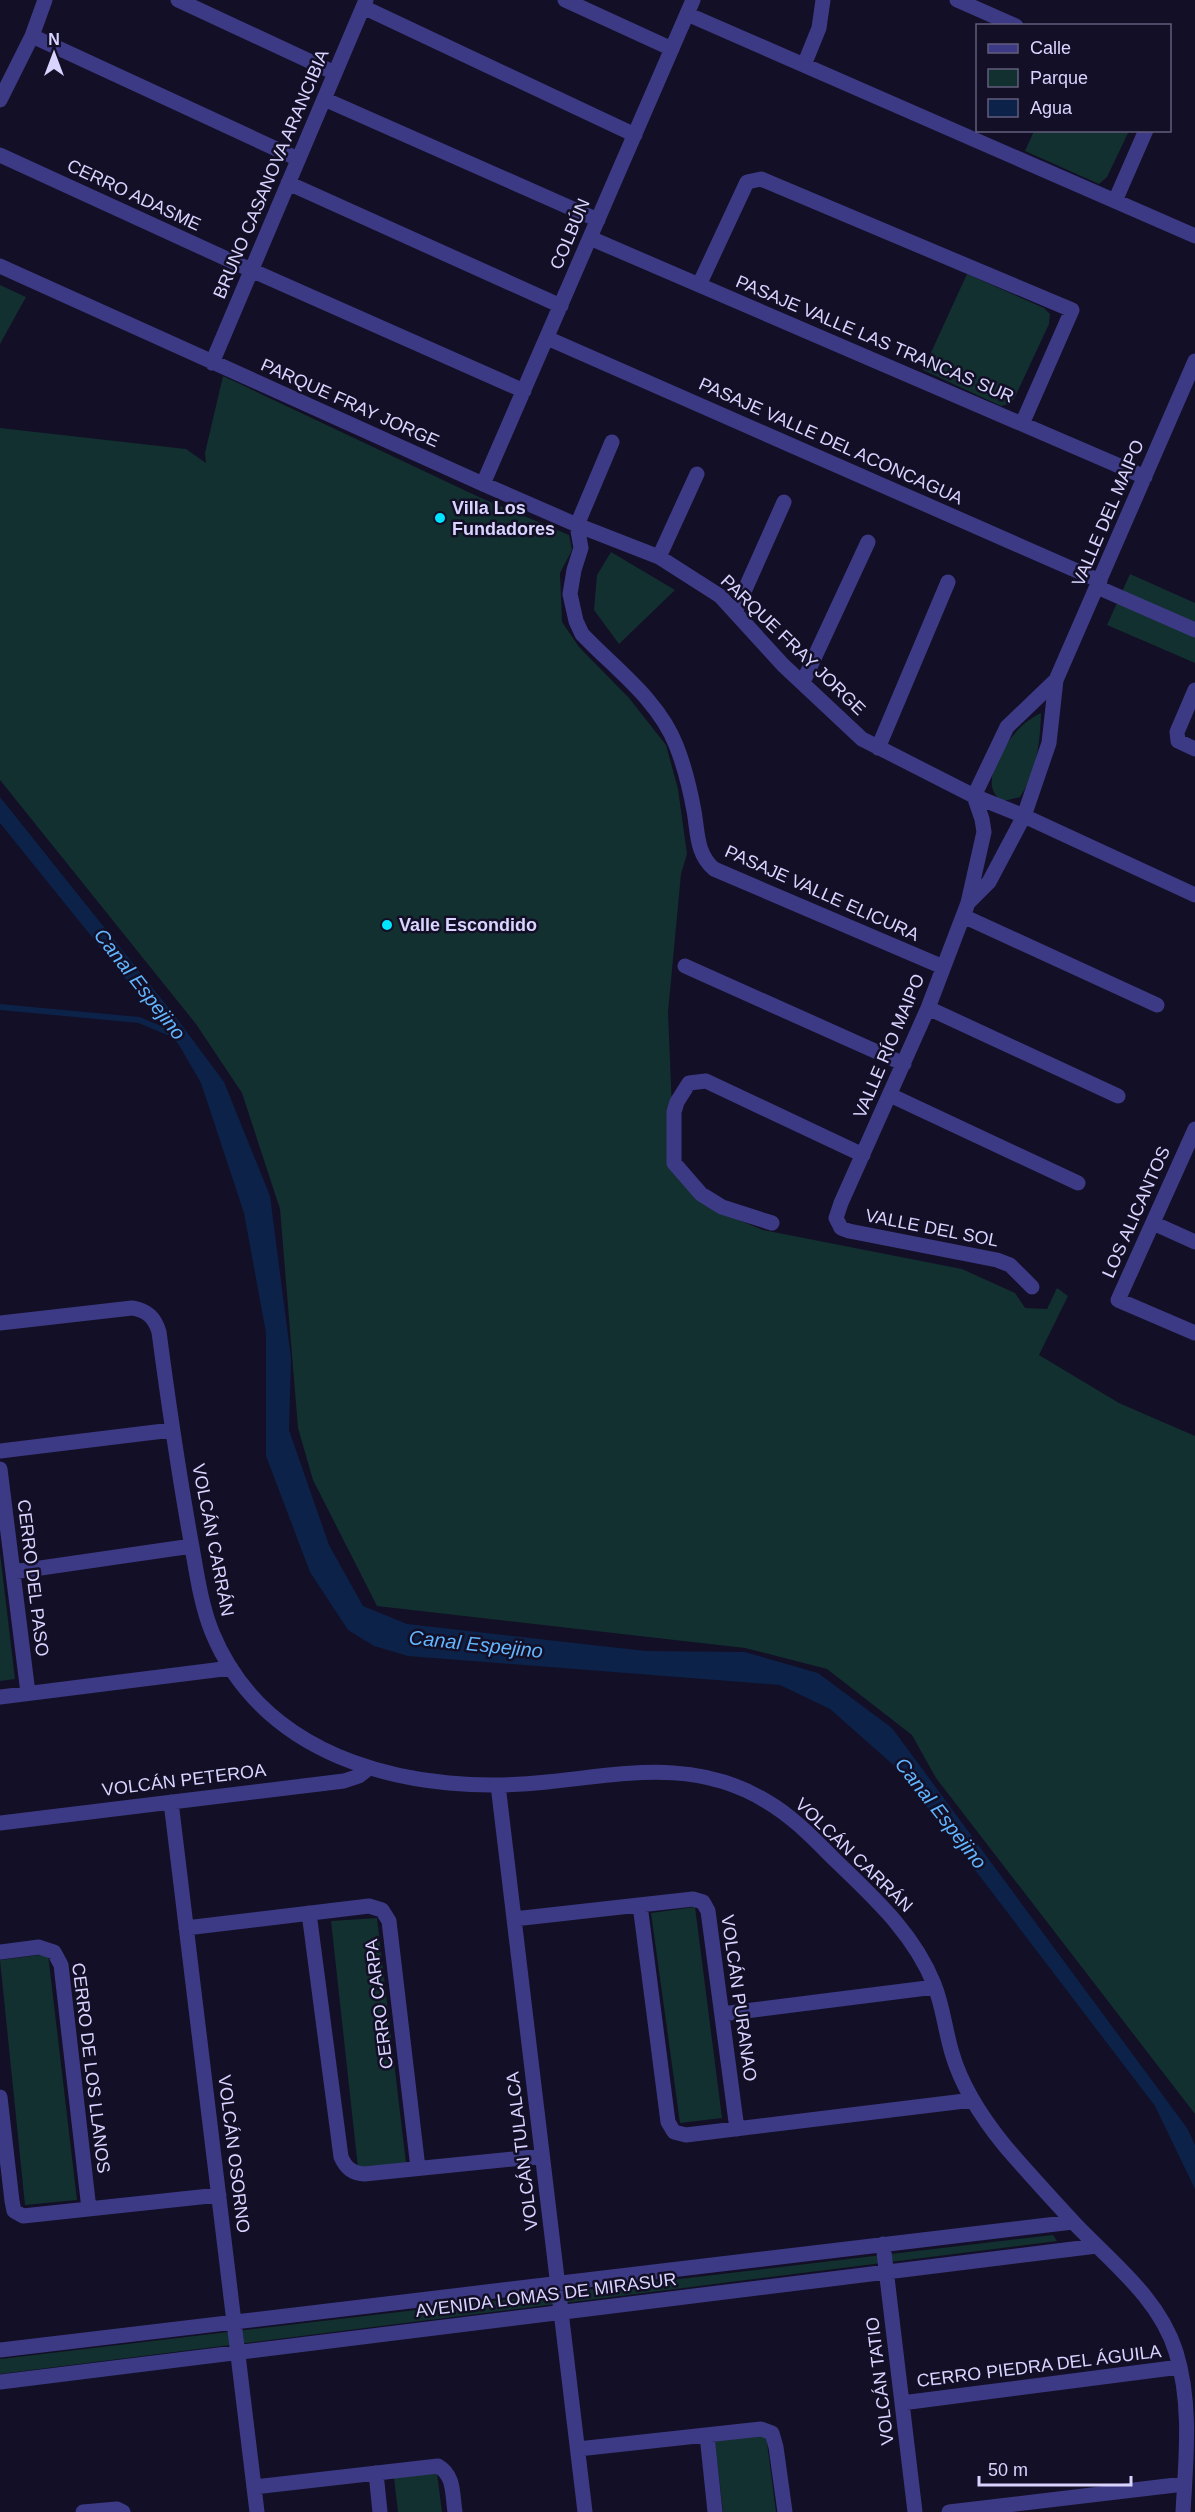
<svg xmlns="http://www.w3.org/2000/svg" width="1195" height="2512" viewBox="0 0 1195 2512" font-family="Helvetica,sans-serif">
<style>
.green{fill:#12302f}
.water{fill:#0c2248}
.lines{fill:none;stroke-linecap:round;stroke-linejoin:round}
.stream{stroke:#0c2248;stroke-width:6}
.minor{stroke:#3d3a85;stroke-width:15}
.poi-dot{fill:#00e5ff;stroke:#130f26;stroke-width:2}
.labels{text-anchor:middle;stroke-width:5;stroke-linejoin:round;paint-order:stroke}
.street-label{font-size:18px;fill:#d9d4ff;stroke:#130f26}
.poi-label{font-size:18px;font-weight:bold;fill:#d9d4ff;stroke:#130f26;text-anchor:start}
.water-label{font-size:20px;font-style:italic;fill:#62b6ff;stroke:#130f26}
</style>
<rect width="100%" height="100%" fill="#130f26"/>
<!-- green -->
<path class="green" d="M1034 131V130L1129 131 1107 177 1099 184 1025 151Z
M967 274 1044 308 1050 314 1049 324 1014 399 1008 404 1001 406 923 370Z
M0 285 26 297 0 344Z
M223 376 481 498 569 535 572 550 560 573 562 622 579 647 629 698 666 745 678 789 687 854 681 874 668 1012 673 1134 677 1159 717 1211 763 1230 962 1269 1015 1293 1025 1308 1047 1309 1057 1288 1068 1296 1039 1355 1119 1403 1195 1436V2114L936 1778 912 1735 827 1669 745 1648 377 1606 313 1480 298 1428 280 1209 242 1093 196 1024 0 780V428L186 449 206 463 205 453Z
M611 552 675 590 619 644 594 610 597 575Z
M1130 574 1195 603V663L1107 625Z
M1041 713C1040 743 1037 771 1020 797L1003 801C974 786 1008 737 1025 723 1030 719 1035 716 1041 713Z
M0 1553 15 1679 0 1681Z
M695 1907 722 2118 680 2123 651 1913Z
M377 1918 406 2163 358 2168 331 1921Z
M48 1954 77 2200 25 2205 0 1960Z
M1053 2235 1057 2241 0 2374V2359Z
M766 2435 776 2512H723L715 2441Z
M437 2473 442 2512H398L394 2478Z"/>
<!-- water -->
<path class="water" d="M0 797 175 1016 224 1082 270 1196 291 1358 289 1430 329 1545 363 1606 407 1624 646 1651 745 1652 818 1673 892 1728 1187 2128 1195 2145V2189L1155 2106 898 1769 830 1709 780 1685 408 1656 374 1646 348 1630 310 1572 266 1456V1333L244 1213 201 1083 179 1045 0 823Z"/>
<g class="lines">
<!-- stream -->
<path class="stream" d="M0 1007 139 1020 175 1035"/>
<!-- minor -->
<path class="minor" d="M178 0 335 73
M565 0 672 49
M957 0 1016 26
M363 7 635 135
M687 14 1195 236
M32 36 298 159
M804 65 819 28 823 0
M324 99 598 220
M0 100 32 36 45 0
M0 155 251 270 524 391
M288 183 561 306
M1115 201 1146 130
M590 238 1145 477
M0 266 483 484 577 525 659 557 720 596 783 665 862 739 974 796 1024 816 1195 895
M699 285 747 182 761 179 1072 310 1022 424
M547 338 1100 581
M212 363 366 0
M612 442 577 525 581 548 574 570 570 594 576 621 582 634C614 668 658 699 676 745 684 765 690 789 694 811 698 833 696 853 714 869L943 967
M483 484 693 0
M659 557 697 474
M1097 587 1195 630
M735 612 784 502
M803 682 868 542
M1195 690 1177 732 1178 741 1195 749
M878 748 948 582
M969 902 989 882 1024 816 1049 743 1056 680 1195 361
M963 916 1157 1005
M685 966 904 1064
M928 1008 1118 1096
M890 1095 1078 1183
M1195 1129 1118 1300 1195 1333
M772 1223 722 1207 701 1194 674 1163V1112L677 1102 689 1083 706 1081 863 1155
M1153 1223 1195 1242
M1032 1287 1010 1265 997 1260 849 1231 841 1228 836 1218 841 1203 928 1008 968 903 984 832 982 819 974 796 1007 727 1056 680
M0 1323 132 1308C147 1310 155 1318 159 1332 168 1400 178 1468 190 1536 196 1568 200 1602 212 1632 266 1764 420 1796 547 1782 625 1774 695 1758 766 1801 792 1816 813 1838 834 1859 873 1897 913 1932 934 1984 943 2006 945 2030 952 2053 962 2088 983 2119 1005 2146 1028 2173 1053 2200 1077 2226 1114 2264 1160 2300 1176 2352 1192 2404 1186 2458 1183 2512
M0 1451 172 1430
M0 1469 28 1693
M13 1572 192 1546
M0 1697 231 1668
M498 1785 585 2512
M171 1802 257 2512
M0 1823 344 1781 359 1776 369 1768
M640 1905 668 2122 674 2132 686 2135 973 2100
M309 1913 341 2157C346 2168 352 2173 364 2174L542 2156
M514 1919 693 1899 703 1902 708 1911 737 2129
M186 1928 369 1906 382 1910 389 1921 418 2168
M0 1952 39 1947 54 1952 61 1965 89 2209
M722 2014 935 1987
M0 2097 12 2201 14 2211 23 2216 219 2195
M883 2244 915 2512
M0 2350 1073 2222
M0 2382 1097 2246
M902 2403 1180 2367
M707 2435 715 2512
M578 2449 761 2429 772 2433 776 2447 785 2512
M376 2473 380 2512
M254 2487 438 2466C455 2476 452 2494 455 2512
M83 2512 117 2509 123 2512
M949 2512 1184 2484"/>
</g>
<!-- markers -->
<g class="poi-dot">
<circle cx="440" cy="518" r="6"/>
<circle cx="387" cy="925" r="6"/>
</g>
<g class="labels">
<!-- street labels -->
<g class="street-label">
<text transform="translate(271 174) rotate(-67)" y="6">BRUNO CASANOVA ARANCIBIA</text>
<text transform="translate(134 195) rotate(25)" y="6">CERRO ADASME</text>
<text transform="translate(570 234) rotate(-67)" y="6">COLBÚN</text>
<text transform="translate(875 339) rotate(23)" y="6">PASAJE VALLE LAS TRANCAS SUR</text>
<text transform="translate(350 403) rotate(24)" y="6">PARQUE FRAY JORGE</text>
<text transform="translate(831 441) rotate(24)" y="6">PASAJE VALLE DEL ACONCAGUA</text>
<text transform="translate(1108 513) rotate(-67)" y="6">VALLE DEL MAIPO</text>
<text transform="translate(793 645) rotate(44)" y="6">PARQUE FRAY JORGE</text>
<text transform="translate(822 893) rotate(24)" y="6">PASAJE VALLE ELICURA</text>
<text transform="translate(889 1046) rotate(-67)" y="6">VALLE RÍO MAIPO</text>
<text transform="translate(1136 1212) rotate(-66)" y="6">LOS ALICANTOS</text>
<text transform="translate(932 1228) rotate(11)" y="6">VALLE DEL SOL</text>
<text transform="translate(213 1540) rotate(79)" y="6">VOLCÁN CARRÁN</text>
<text transform="translate(33 1578) rotate(83)" y="6">CERRO DEL PASO</text>
<text transform="translate(184 1780) rotate(-7)" y="6">VOLCÁN PETEROA</text>
<text transform="translate(854 1855) rotate(44)" y="6">VOLCÁN CARRÁN</text>
<text transform="translate(739 1998) rotate(82)" y="6">VOLCÁN PURANAO</text>
<text transform="translate(379 2004) rotate(-97)" y="6">CERRO CARPA</text>
<text transform="translate(91 2068) rotate(83)" y="6">CERRO DE LOS LLANOS</text>
<text transform="translate(522 2151) rotate(-97)" y="6">VOLCÁN TULALCA</text>
<text transform="translate(234 2154) rotate(83)" y="6">VOLCÁN OSORNO</text>
<text transform="translate(546 2295) rotate(-7)" y="6">AVENIDA LOMAS DE MIRASUR</text>
<text transform="translate(1039 2366) rotate(-7)" y="6">CERRO PIEDRA DEL ÁGUILA</text>
<text transform="translate(880 2381) rotate(-97)" y="6">VOLCÁN TATIO</text>
</g>
<!-- poi labels -->
<g class="poi-label">
<text x="452" y="514">Villa Los<tspan x="452" dy="21">Fundadores</tspan></text>
<text x="399" y="931">Valle Escondido</text>
</g>
<!-- water labels -->
<g class="water-label">
<text transform="translate(140 984) rotate(52)" y="7">Canal Espejino</text>
<text transform="translate(476 1644) rotate(6)" y="7">Canal Espejino</text>
<text transform="translate(941 1813) rotate(52)" y="7">Canal Espejino</text>
</g>
</g>
<!-- legend -->
<rect x="976" y="24" width="195" height="108" fill="#130f26" stroke="#625e7d" stroke-width="1.5"/>
<rect x="988" y="44" width="30" height="9" fill="#3d3a85" stroke="#625e7d" stroke-width="1.5"/>
<text x="1030" y="54" font-size="18" fill="#d9d4ff">Calle</text>
<rect x="988" y="69" width="30" height="18" fill="#12302f" stroke="#625e7d" stroke-width="1.5"/>
<text x="1030" y="84" font-size="18" fill="#d9d4ff">Parque</text>
<rect x="988" y="99" width="30" height="18" fill="#0c2248" stroke="#625e7d" stroke-width="1.5"/>
<text x="1030" y="114" font-size="18" fill="#d9d4ff">Agua</text>
<!-- north arrow -->
<g transform="translate(54 54)" stroke="#130f26" stroke-width="4.5" paint-order="stroke">
<path d="M0-4.5L10 22L0 15L-10 22Z" fill="#d9d4ff"/>
<text y="-9" font-size="16" font-weight="bold" text-anchor="middle" fill="#d9d4ff">N</text>
</g>
<!-- scale -->
<path d="M979 2476v9h152v-9" fill="none" stroke="#d9d4ff" stroke-width="3"/>
<text x="988" y="2476" font-size="18" fill="#d9d4ff" stroke="#130f26" stroke-width="4.5" paint-order="stroke">50 m</text>
</svg>
